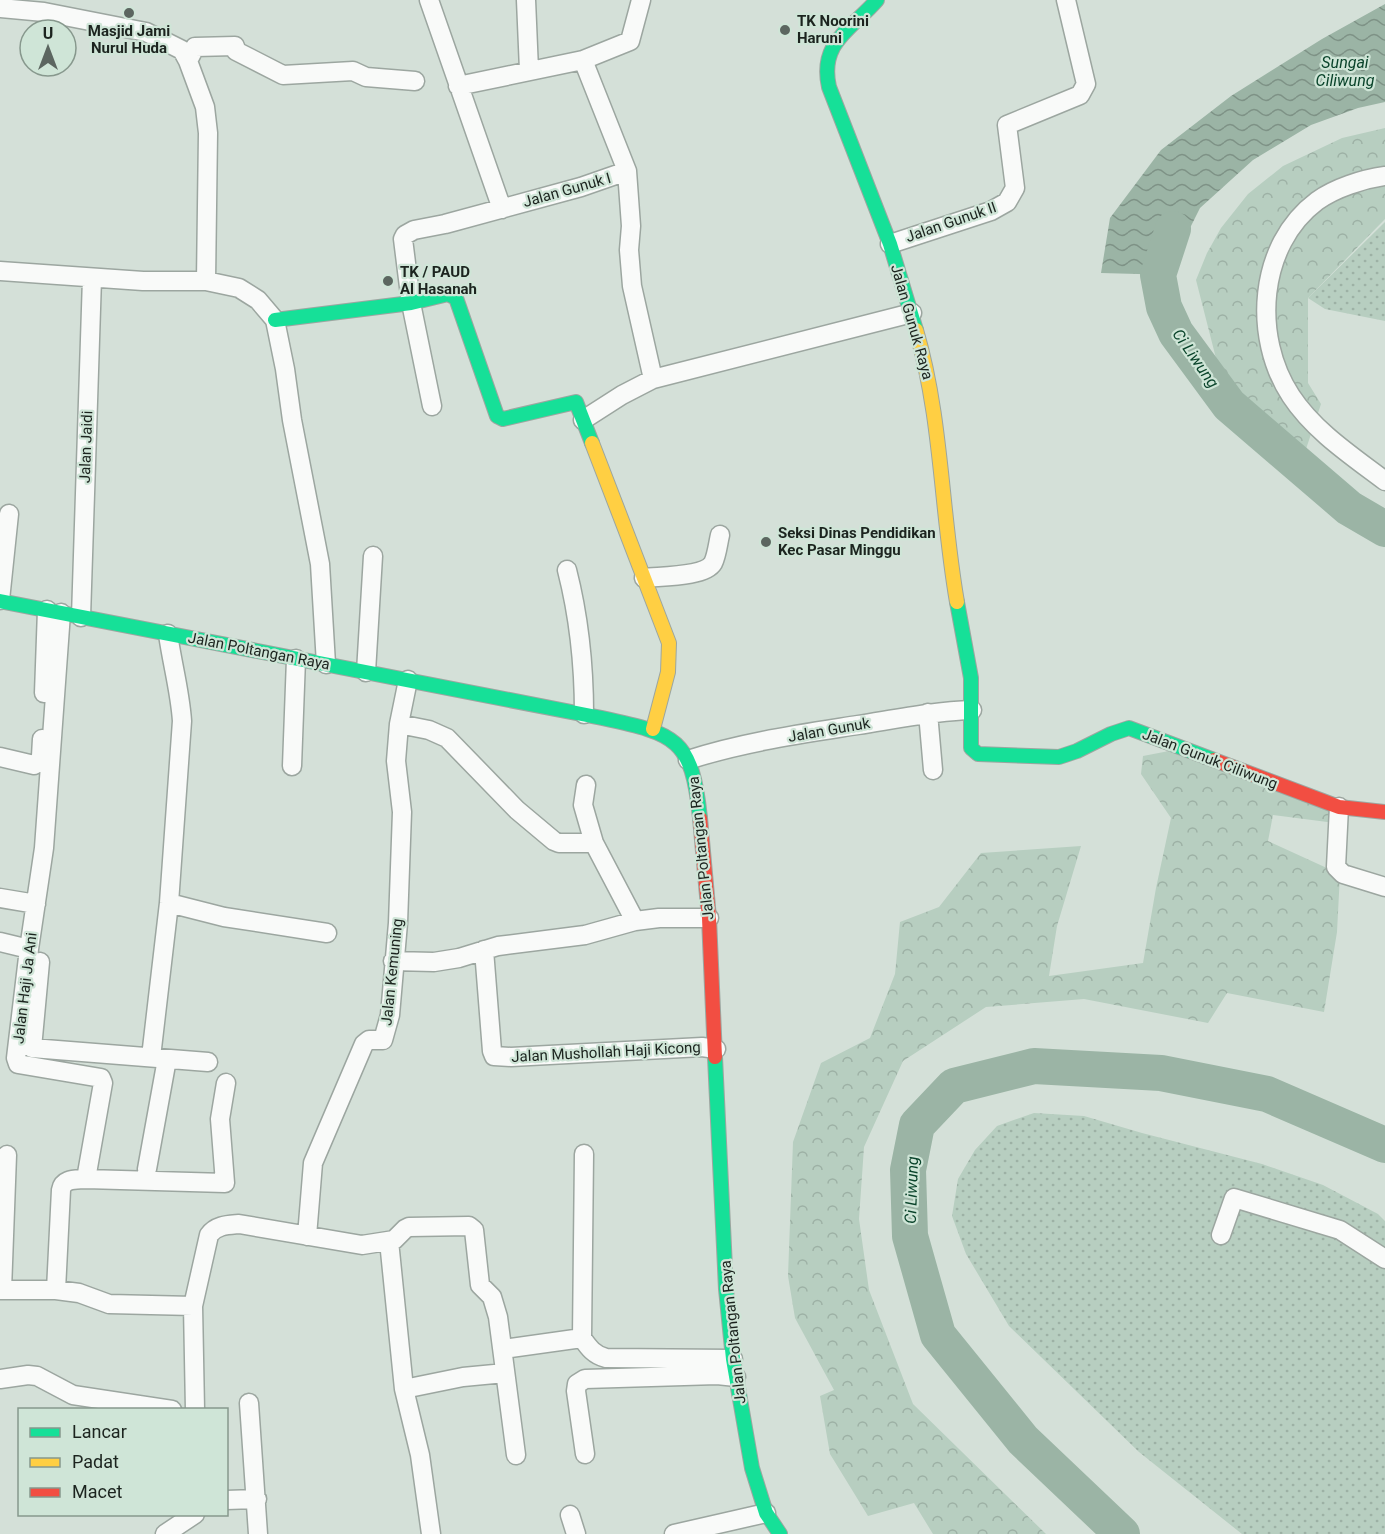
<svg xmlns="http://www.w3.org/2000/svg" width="1385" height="1534" viewBox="0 0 1385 1534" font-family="Roboto,sans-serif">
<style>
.grass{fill:url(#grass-dots)}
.forest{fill:url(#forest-crowns)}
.water{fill:url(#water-waves)}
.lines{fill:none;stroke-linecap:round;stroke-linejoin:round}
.river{stroke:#9bb4a5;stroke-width:36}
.street-casing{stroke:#9ca6a0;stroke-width:21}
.fast-casing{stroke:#9ca6a0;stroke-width:16}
.slow-casing{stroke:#9ca6a0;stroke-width:16}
.jam-casing{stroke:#9ca6a0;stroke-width:16}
.street{stroke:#f9faf9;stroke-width:18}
.fast{stroke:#16e098;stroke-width:14}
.slow{stroke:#ffcf43;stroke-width:14}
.jam{stroke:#f24e42;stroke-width:14}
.poi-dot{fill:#5c6660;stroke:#cfe5d7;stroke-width:2}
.labels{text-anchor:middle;stroke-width:4.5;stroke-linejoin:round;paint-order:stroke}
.poi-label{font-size:15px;font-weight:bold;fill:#1c241f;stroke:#cfe5d7;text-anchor:start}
.street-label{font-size:15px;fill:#1c241f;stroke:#cfe5d7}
.water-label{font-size:16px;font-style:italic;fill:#0a442b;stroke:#cfe5d7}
</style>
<defs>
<pattern id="grass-dots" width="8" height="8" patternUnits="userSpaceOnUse" patternTransform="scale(1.5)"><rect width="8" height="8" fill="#b7cec0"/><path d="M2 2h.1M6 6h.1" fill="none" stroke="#9db1a5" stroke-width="1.8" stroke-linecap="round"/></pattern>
<pattern id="forest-crowns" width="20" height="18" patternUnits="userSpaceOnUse" patternTransform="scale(1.5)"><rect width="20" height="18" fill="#b7cec0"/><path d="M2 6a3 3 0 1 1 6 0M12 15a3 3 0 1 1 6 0" fill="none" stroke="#9db1a5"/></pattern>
<pattern id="water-waves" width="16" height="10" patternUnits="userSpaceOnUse" patternTransform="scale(1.5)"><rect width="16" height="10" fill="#9bb4a5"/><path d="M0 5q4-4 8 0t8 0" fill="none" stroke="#7e9286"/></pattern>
</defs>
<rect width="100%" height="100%" fill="#d4e0d8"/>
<!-- grass -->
<path class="grass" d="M1385 222V321L1325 309 1308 298Z
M1034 1113 1084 1116 1142 1133 1262 1164 1323 1185 1378 1214 1385 1221V1534H1242L1139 1452 1009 1326 966 1254 952 1216 958 1179 975 1150 997 1126Z"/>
<!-- forest -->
<path class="forest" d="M1385 128V219L1308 298V383L1321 404 1306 449 1220 374 1196 280 1207 253 1221 228 1248 194 1283 166 1342 138Z
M1169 751 1335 808V823L1273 815 1268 841 1340 874 1337 932 1324 1012 1227 993 1208 1023 1084 999 986 1007 903 1061 864 1147 859 1219 869 1290 913 1404 1046 1534H933L914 1503 868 1516 830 1454 820 1396 834 1390 795 1318 788 1276 793 1142 821 1063 870 1038 895 974 900 922 939 907 981 853 1081 846 1057 926 1049 976 1143 963 1156 888 1171 818 1141 774 1143 756Z"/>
<!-- water -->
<path class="water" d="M1385 4V102L1358 108 1311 125 1253 160 1200 208 1183 242 1174 275 1101 273 1110 218 1161 150 1231 96 1322 39Z"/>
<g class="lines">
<!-- river -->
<path class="river" d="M1173 229 1158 275 1164 307 1176 333 1229 405 1349 508 1385 529
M1122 1534 1023 1440 938 1335 910 1236 908 1170 917 1125 954 1086 1034 1066 1161 1073 1267 1094 1385 1145"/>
<!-- street casing -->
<g class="street-casing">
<path id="street" d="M429 0 502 209
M526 0 529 70
M0 8 44 12 146 32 182 50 188 61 205 107 208 133 206 281
M583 60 630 41 641 0
M188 61 195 47 235 46 236 51 283 75 353 71 366 77 415 81
M458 86 583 60 627 171 631 226 629 250 632 286 653 379
M1385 176C1363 179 1335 188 1317 201 1258 245 1252 337 1291 396 1314 431 1352 456 1385 481
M890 244 991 211 1007 202 1015 188 1007 125 1080 95 1086 84 1066 0
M0 271 143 281H206L239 288 258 300 275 320 285 369 292 420 320 564 326 664
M432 406 411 303 403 239 405 235 414 230 445 224 581 187 627 171
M583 420 622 395 653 379 912 313
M567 570C579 617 584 666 584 714
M644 578C660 576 705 577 713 563 717 555 718 543 720 535
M0 600 9 514
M61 613 44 848 29 949 16 1058 18 1064 101 1078 103 1083 86 1179
M81 617 92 278
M366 672 373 556
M44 693 47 610
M928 713 933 770
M399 724 429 730 447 738 517 810 554 841 559 843H594
M0 757 34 765 39 762 41 756 42 739
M688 760C743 742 801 734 858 725 896 719 934 711 972 710
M292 766 296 659
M586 785 583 805 594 843 635 921
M1339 807 1336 867 1343 874 1385 887
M0 898 36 904
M169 903 224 917 327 933
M0 942 29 949
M484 950 492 1051 494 1056 511 1057 702 1047 716 1049
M393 961 434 962 459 958 498 946 585 935 635 921 659 918H709
M40 962 32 1048 208 1062
M151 1057 169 903 182 721C180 691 172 663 168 634
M584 1154 582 1338C589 1348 594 1355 606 1358L733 1359
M147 1169 167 1059
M1221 1235 1234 1198 1340 1230 1385 1259
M307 1236 313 1163 364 1044 369 1040H383L390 1015 398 923 402 812 396 761 399 724 408 680
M389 1241 404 1389 420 1455 431 1534
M0 1290H56L79 1293 109 1304 193 1306 195 1410
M2 1290 7 1155
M56 1290 61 1190C63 1178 76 1180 86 1179L225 1183 220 1119 226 1083
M193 1306 209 1235C216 1225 228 1225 239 1224L362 1245 394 1240 405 1229 409 1227 469 1226 474 1230 480 1285 492 1297 498 1317 516 1455
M503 1349 582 1338
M0 1379 28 1375 37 1376 73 1395 172 1410
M404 1389 463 1377 505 1373
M249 1403 258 1534
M585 1454 576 1391 577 1384 585 1379 717 1375 736 1377
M226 1500 257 1499
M570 1515 576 1534
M165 1534 195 1514
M674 1534 766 1513"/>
</g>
<!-- fast casing -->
<g class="fast-casing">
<path id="fast" d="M877 0C851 30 819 42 829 87L890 244 916 330
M275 320 411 303 448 294 456 298 497 416 503 419 576 402 592 443
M0 601 602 718C676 734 692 738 700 818
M957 602 971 678V748L978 754 1059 757 1077 751 1111 734 1129 728 1214 760
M715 1057 726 1289 733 1359 752 1468 766 1513 780 1534"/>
</g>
<!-- slow casing -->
<g class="slow-casing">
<path id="slow" d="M916 330C942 418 941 511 957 602
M592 443 669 643 668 672 653 729"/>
</g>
<!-- jam casing -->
<g class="jam-casing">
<path id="jam" d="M1214 760 1339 807 1385 812
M700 818 709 918 715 1057"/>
</g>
<!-- street -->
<use href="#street" class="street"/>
<!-- fast -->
<use href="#fast" class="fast"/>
<!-- slow -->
<use href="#slow" class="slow"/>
<!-- jam -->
<use href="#jam" class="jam"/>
</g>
<!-- markers -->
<g class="poi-dot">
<circle cx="129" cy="13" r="6"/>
<circle cx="785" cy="30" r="6"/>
<circle cx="388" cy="281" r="6"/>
<circle cx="766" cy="542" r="6"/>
</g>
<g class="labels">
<!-- poi labels -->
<g class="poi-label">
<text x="797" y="26">TK Noorini<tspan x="797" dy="17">Haruni</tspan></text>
<text x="129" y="36" text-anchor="middle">Masjid Jami<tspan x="129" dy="17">Nurul Huda</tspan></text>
<text x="400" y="277">TK / PAUD<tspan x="400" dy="17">Al Hasanah</tspan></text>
<text x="778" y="538">Seksi Dinas Pendidikan<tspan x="778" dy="17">Kec Pasar Minggu</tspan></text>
</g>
<!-- street labels -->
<g class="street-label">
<text transform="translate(567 190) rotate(-16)" y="5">Jalan Gunuk I</text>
<text transform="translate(951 222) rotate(-19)" y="5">Jalan Gunuk II</text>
<text transform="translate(912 322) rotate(74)" y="5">Jalan Gunuk Raya</text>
<text transform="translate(86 447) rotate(-88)" y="5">Jalan Jaidi</text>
<text transform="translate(259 651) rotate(11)" y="5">Jalan Poltangan Raya</text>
<text transform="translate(829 730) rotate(-10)" y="5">Jalan Gunuk</text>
<text transform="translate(1210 759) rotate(21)" y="5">Jalan Gunuk Ciliwung</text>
<text transform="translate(701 848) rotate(-96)" y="5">Jalan Poltangan Raya</text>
<text transform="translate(392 972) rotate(-84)" y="5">Jalan Kemuning</text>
<text transform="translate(25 988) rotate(-83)" y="5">Jalan Haji Ja Ani</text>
<text transform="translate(606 1052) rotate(-3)" y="5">Jalan Mushollah Haji Kicong</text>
<text transform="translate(733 1332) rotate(-96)" y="5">Jalan Poltangan Raya</text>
</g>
<!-- water labels -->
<g class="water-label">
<text x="1345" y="68">Sungai<tspan x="1345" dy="18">Ciliwung</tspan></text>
<text transform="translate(1196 358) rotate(55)" y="6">Ci Liwung</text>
<text transform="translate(911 1190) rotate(-88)" y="6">Ci Liwung</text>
</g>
</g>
<!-- legend -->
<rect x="18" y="1408" width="210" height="108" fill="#cfe5d7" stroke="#87988d" stroke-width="1.5"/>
<rect x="30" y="1428" width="30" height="9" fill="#16e098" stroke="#87988d" stroke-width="1.5"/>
<text x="72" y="1438" font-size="18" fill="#1c241f">Lancar</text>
<rect x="30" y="1458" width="30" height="9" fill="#ffcf43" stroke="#87988d" stroke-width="1.5"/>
<text x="72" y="1468" font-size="18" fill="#1c241f">Padat</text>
<rect x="30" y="1488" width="30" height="9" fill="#f24e42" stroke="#87988d" stroke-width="1.5"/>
<text x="72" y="1498" font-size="18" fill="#1c241f">Macet</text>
<!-- north arrow -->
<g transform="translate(48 48)"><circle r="28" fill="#cfe5d7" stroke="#87988d" stroke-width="1.5"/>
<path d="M0-4.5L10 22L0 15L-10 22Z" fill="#5c6660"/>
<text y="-9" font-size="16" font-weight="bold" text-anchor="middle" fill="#1c241f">U</text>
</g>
</svg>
